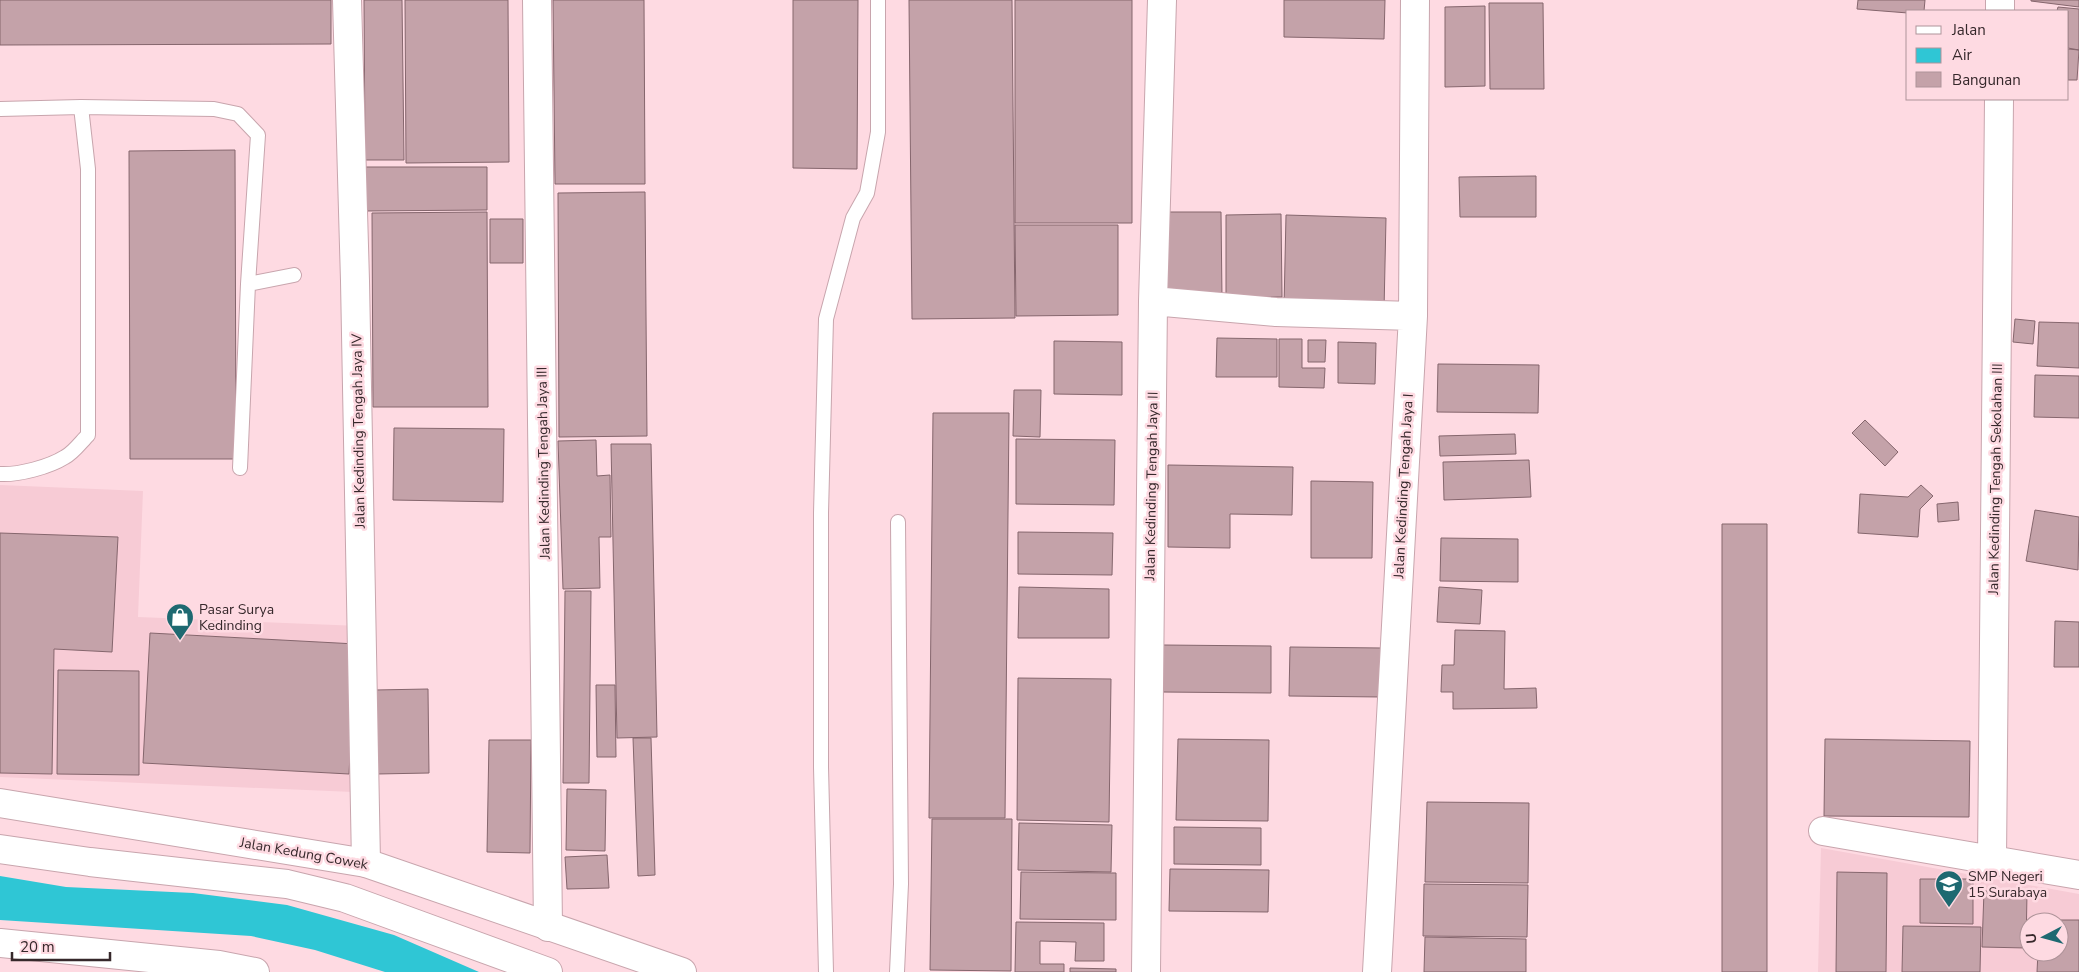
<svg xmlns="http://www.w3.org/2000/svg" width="2079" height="972" viewBox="0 0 2079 972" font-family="'Nunito Sans',sans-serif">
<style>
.built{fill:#f7cbd5;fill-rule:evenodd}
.water{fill:#2fc6d5}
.building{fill:#c4a2a9;stroke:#85666d}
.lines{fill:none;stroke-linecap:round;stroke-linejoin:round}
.service-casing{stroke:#c8a5ad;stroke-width:16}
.minor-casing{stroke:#c8a5ad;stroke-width:30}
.secondary-casing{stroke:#c8a5ad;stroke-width:30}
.trunk-casing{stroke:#c8a5ad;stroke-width:30}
.service{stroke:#fff;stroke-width:14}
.minor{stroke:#fff;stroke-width:28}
.secondary{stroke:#fff;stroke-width:28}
.trunk{stroke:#fff;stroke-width:28}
.labels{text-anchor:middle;stroke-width:5;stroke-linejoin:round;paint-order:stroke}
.street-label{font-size:14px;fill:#36282b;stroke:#fedae2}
.poi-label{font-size:14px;fill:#36282b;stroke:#fedae2;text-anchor:start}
</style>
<rect width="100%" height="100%" fill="#fedae2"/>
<!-- built -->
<path class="built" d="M0 485 143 491 138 617 360 626 353 792 0 777Z
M1821 848 2079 894V972H1818ZM2029 922H2059V952H2029Z"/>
<!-- water -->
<path class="water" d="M0 876 66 887 193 893 287 905 394 935 479 972H385L315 950 251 936 0 920Z"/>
<!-- building -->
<path class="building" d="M0 0H331V44L0 45Z
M364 0H402L404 160H365Z
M405 0H508L509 162 406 163Z
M553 0H644L645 184H555Z
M793 0H858L857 169 793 168Z
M909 0H1012L1015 318 912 319Z
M1015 0H1132V223H1015Z
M1284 0H1385L1384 39 1284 37Z
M1858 0H1925L1924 11 1908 13 1857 9Z
M2031 0H2079V7L2031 1Z
M1489 3H1543L1544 89H1490Z
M1485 6V86L1445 87V7Z
M2058 7 2079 9V50L2068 48V11H2057Z
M2068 49 2079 50 2077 80H2068Z
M235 150 236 459H130L129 151Z
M365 167H487V210L365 211Z
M1536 176V217H1460L1459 177Z
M645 192 647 436 559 437 558 193Z
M487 212 488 407H373L372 213Z
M1167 212H1221L1222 298H1167Z
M1281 214 1282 297H1226V215Z
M1286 215 1386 218 1384 311 1284 308Z
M490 219H523V263H490Z
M1015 225H1118V315L1016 316Z
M2015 319 2035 321 2033 344 2013 342Z
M2039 322 2079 323V368L2037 366Z
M1217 338 1277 339V377H1216Z
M1279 339H1302V368H1325L1324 388 1279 387Z
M1308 340H1326L1325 362H1308Z
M1054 341 1122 342V395L1054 394Z
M1338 342 1376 343 1375 384 1338 383Z
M1438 364 1539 365 1538 413 1437 412Z
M2035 375 2079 376V418L2034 417Z
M1014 390H1041L1040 437 1013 436Z
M933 413H1009L1005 818H929Z
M1865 420 1898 452 1885 466 1852 433Z
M394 428 504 429 503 502 393 500Z
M1515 434 1516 454 1440 456 1439 436Z
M1016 439 1115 440 1114 505 1016 504Z
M596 440 597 476 610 475 611 537H599L600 588 563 589 558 441Z
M611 444H651L657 737 617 738Z
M1529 460 1531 497 1444 500 1443 462Z
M1168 465 1293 467 1292 515 1230 514V548L1168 547Z
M1311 481 1373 482 1372 558H1311Z
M1921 485 1933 496 1920 509 1918 537 1858 533 1860 494 1908 497Z
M1958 502 1959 520 1938 522 1937 504Z
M2035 510 2079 517 2078 570 2026 561Z
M1722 524H1767V972H1722Z
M1018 532 1113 533 1112 575 1018 574Z
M0 533 118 537 112 652 54 649 52 774 0 773Z
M1441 538 1518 539V582L1440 581Z
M1019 587 1109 589V638H1018Z
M1439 587 1482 590 1480 624 1437 622Z
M565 591H591L589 783H563Z
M2055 621 2079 622V667H2054Z
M1455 630 1505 631 1504 689 1536 688 1537 708 1453 709V692H1441L1442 665H1454Z
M150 633 356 644 349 774 143 763Z
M1163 645 1271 646V693L1163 692Z
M1290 647 1382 648V697L1289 696Z
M58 670 139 671V775L57 774Z
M1018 678 1111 679 1109 822 1017 820Z
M596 685H615L616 757H597Z
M428 689 429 773 377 774 375 690Z
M633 738H651L655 875 638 876Z
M1178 739 1269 740 1268 821 1176 820Z
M1825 739 1970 741 1969 817 1824 816Z
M489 740H531L530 853 487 852Z
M567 789 606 790 605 851 566 850Z
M1427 802 1529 803 1528 883 1425 882Z
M932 819H1012L1011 971 930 970Z
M1019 823 1112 825 1111 872 1018 870Z
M1174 827 1261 828V865L1174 864Z
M607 855 609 888 567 889 565 857Z
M1170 869 1269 870 1268 912 1169 911Z
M1021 872 1116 873V920L1020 919Z
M1837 872 1887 873 1886 972H1836Z
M1920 879H1973V924L1920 923Z
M1424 884 1528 885 1527 937 1423 936Z
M1984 891 2027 893 2026 948 1982 947Z
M2039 920H2079V972H2037L2038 952H2059V922H2039Z
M1016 922 1104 923V961H1075L1076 942 1040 941V964H1064V972H1015Z
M1903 926 1981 927 1980 972H1902Z
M1425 937 1526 939V972H1424Z
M1070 968 1116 969V972H1070Z"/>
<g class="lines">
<!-- service casing -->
<g class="service-casing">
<path id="service" d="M81 107 214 109 238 114 258 135 248 284
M0 109 81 107 88 169V435C81 442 73 453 65 457 49 467 19 475 0 474
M240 468 248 284 294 275
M826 972 821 767V513L826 319 853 218 867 193 878 132V0
M897 972 901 884 898 522"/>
</g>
<!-- minor casing -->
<g class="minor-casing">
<path id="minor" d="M347 0 355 281 366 863
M537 0 548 927
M2000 11V0
M1153 301 1276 312 1413 316
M1823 831 2079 875
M1992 860 1999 99
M1146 972 1153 301 1162 0
M1377 972 1413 316 1415 0"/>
</g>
<!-- secondary casing -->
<g class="secondary-casing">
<path id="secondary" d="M0 803 366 863 682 972"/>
</g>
<!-- trunk casing -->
<g class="trunk-casing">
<path id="trunk" d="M0 849 90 862 287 884 345 898 548 972
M0 943 219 965 255 972"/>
</g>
<!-- service -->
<use href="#service" class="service"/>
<!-- minor -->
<use href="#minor" class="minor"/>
<!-- secondary -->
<use href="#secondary" class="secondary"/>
<!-- trunk -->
<use href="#trunk" class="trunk"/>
</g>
<!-- icons -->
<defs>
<g id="shop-pin" transform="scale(1.4375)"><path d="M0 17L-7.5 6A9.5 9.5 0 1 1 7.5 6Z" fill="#1e6971" stroke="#fedae2"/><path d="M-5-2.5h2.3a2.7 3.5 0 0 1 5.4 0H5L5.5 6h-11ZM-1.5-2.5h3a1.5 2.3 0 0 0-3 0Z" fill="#fff"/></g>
<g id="school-pin" transform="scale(1.4375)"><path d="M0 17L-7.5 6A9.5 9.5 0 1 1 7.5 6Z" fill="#1e6971" stroke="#fedae2"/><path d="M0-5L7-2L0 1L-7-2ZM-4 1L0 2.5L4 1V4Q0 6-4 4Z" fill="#fff"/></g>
</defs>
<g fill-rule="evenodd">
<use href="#shop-pin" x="180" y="617"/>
<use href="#school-pin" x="1949" y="884"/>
</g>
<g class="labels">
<!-- street labels -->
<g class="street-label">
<text transform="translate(358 431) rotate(-91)" y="5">Jalan Kedinding Tengah Jaya IV</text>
<text transform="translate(543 463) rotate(-91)" y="5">Jalan Kedinding Tengah Jaya III</text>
<text transform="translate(1995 479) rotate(-89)" y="5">Jalan Kedinding Tengah Sekolahan III</text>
<text transform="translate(1151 486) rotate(-89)" y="5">Jalan Kedinding Tengah Jaya II</text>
<text transform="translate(1403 486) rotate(-87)" y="5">Jalan Kedinding Tengah Jaya I</text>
<text transform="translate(304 853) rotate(10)" y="5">Jalan Kedung Cowek</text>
</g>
<!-- poi labels -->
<g class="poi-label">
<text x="199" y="614">Pasar Surya<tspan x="199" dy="16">Kedinding</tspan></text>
<text x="1968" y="881">SMP Negeri<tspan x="1968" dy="16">15 Surabaya</tspan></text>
</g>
</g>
<!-- legend -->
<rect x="1906" y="10" width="162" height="90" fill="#fedae2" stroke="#ae9399"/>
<rect x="1916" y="26" width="25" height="8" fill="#ffffff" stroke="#ae9399"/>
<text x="1952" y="35" font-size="15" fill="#36282b">Jalan</text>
<rect x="1916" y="48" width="25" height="15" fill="#2fc6d5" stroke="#ae9399"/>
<text x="1952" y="60" font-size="15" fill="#36282b">Air</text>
<rect x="1916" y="72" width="25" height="15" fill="#c4a2a9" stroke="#ae9399"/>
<text x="1952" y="85" font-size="15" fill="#36282b">Bangunan</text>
<!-- north arrow -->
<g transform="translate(2044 937) rotate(264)"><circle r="24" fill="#fedae2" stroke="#ae9399"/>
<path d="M0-4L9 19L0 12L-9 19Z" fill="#1e6971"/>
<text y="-8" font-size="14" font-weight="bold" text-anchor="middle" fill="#36282b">U</text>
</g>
<!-- scale -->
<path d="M12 952v8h98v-8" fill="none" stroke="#36282b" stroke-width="2.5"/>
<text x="20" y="952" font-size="15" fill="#36282b" stroke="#fedae2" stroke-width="4" paint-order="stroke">20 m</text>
</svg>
